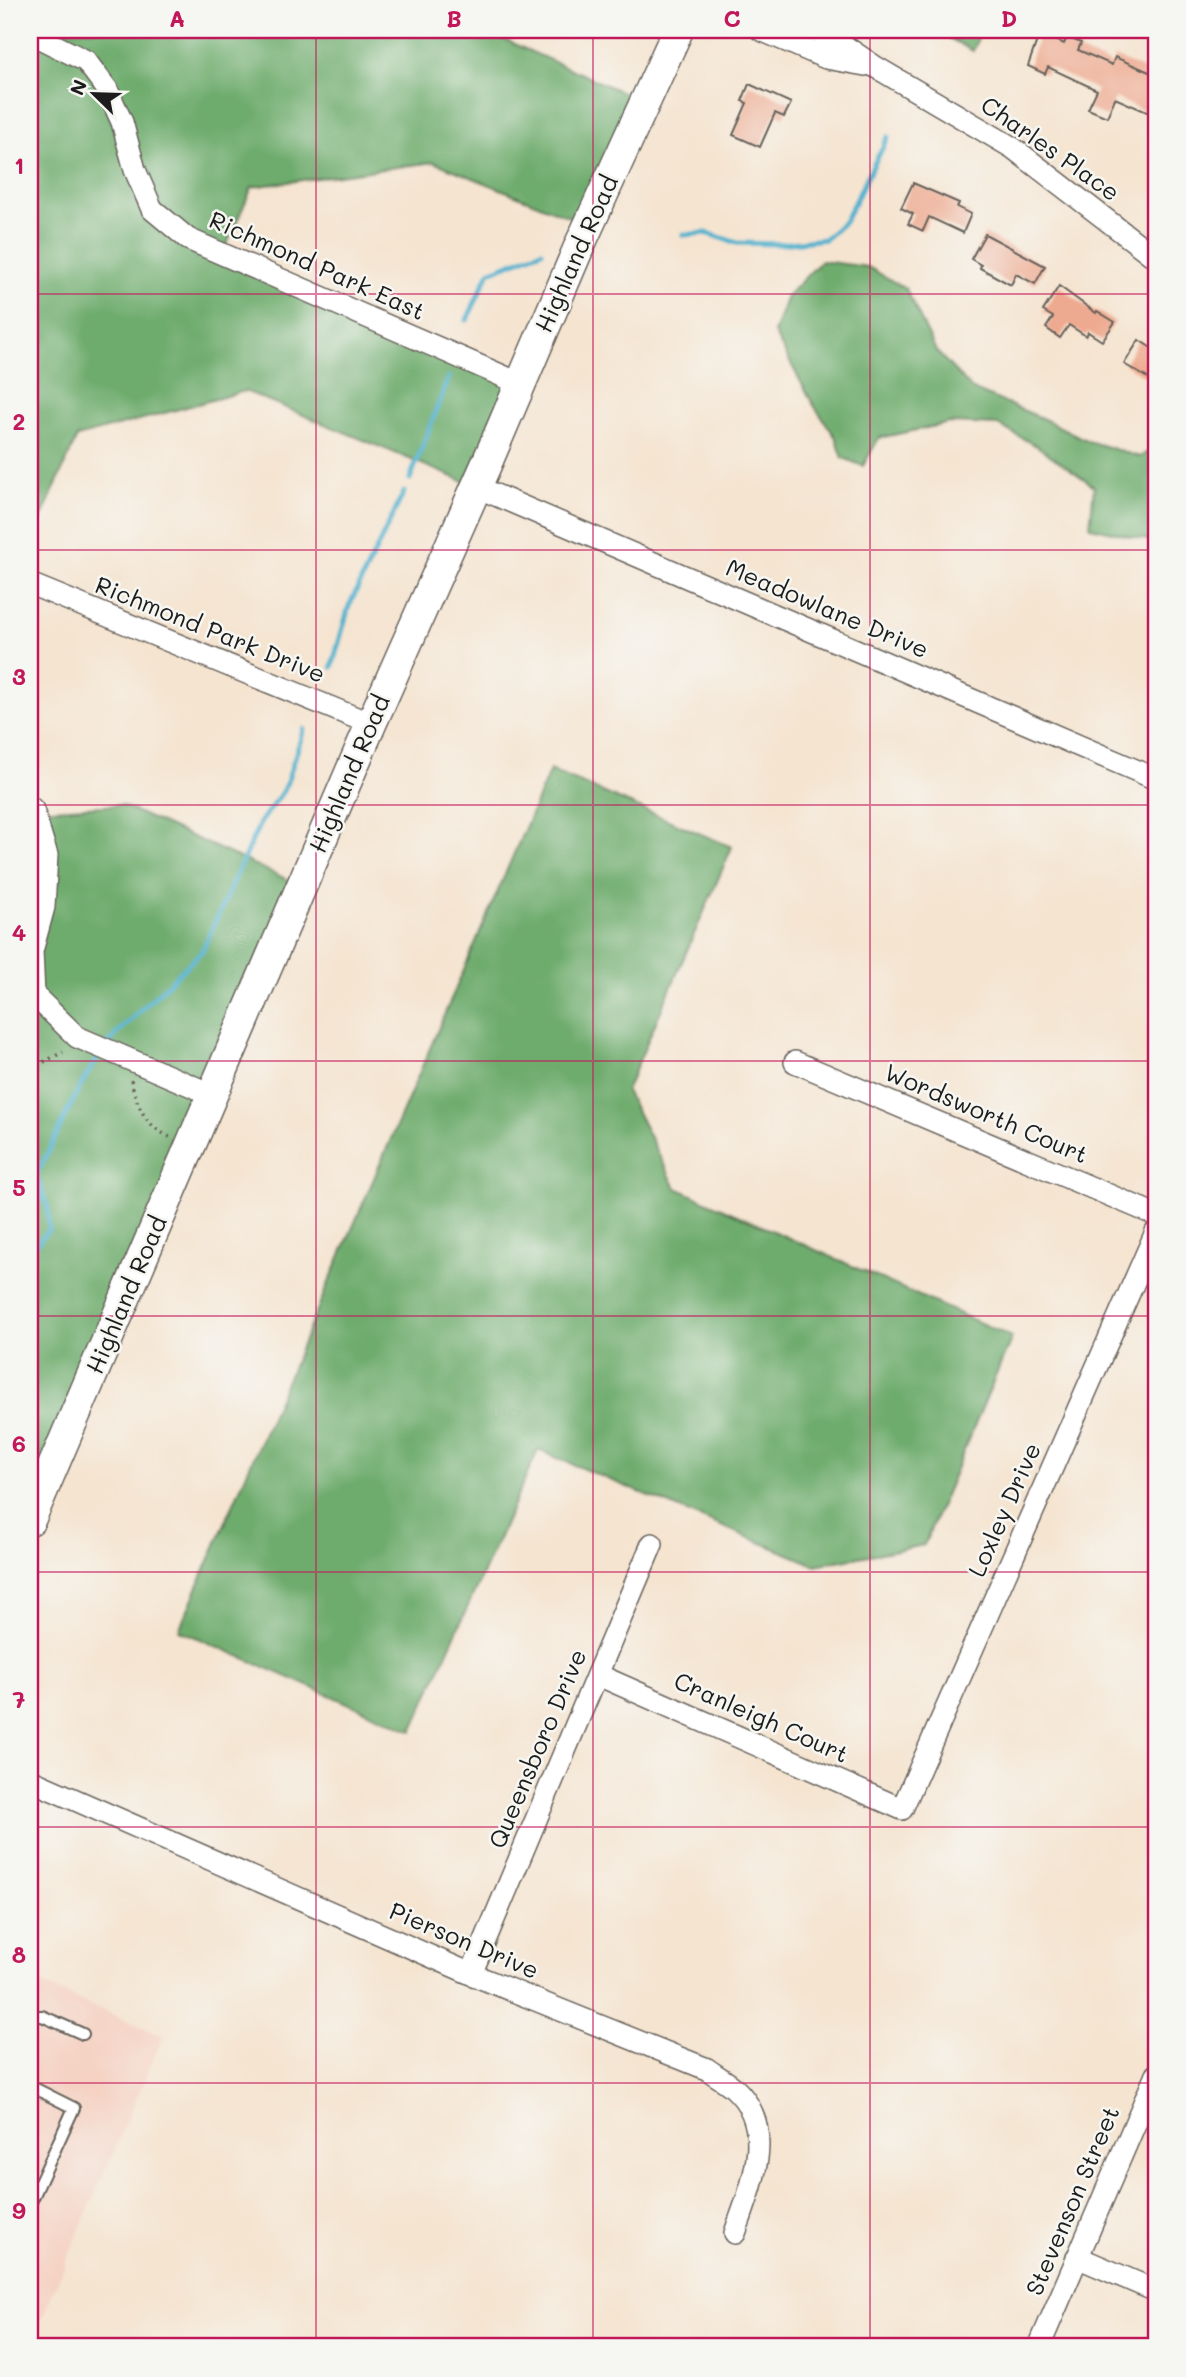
<svg xmlns="http://www.w3.org/2000/svg" width="1186" height="2377" viewBox="0 0 1186 2377" font-family="Mali,sans-serif">
<style>
.built{fill:#f5d2c2}
.forest{fill:#6eac6d;stroke:#456444;stroke-width:2}
.lines{fill:none;stroke-linecap:round;stroke-linejoin:round}
.stream{stroke:#4fb1ce;stroke-width:5}
.building{fill:#eeaa90}
.lane-casing{stroke:#68625b;stroke-width:14}
.street-casing{stroke:#68625b;stroke-width:24}
.secondary-casing{stroke:#68625b;stroke-width:33}
.path{stroke:#68625b;stroke-width:3.5;stroke-dasharray:2 5;stroke-linecap:butt}
.lane{stroke:#fff;stroke-width:10}
.street{stroke:#fff;stroke-width:21}
.secondary{stroke:#fff;stroke-width:30}
.grid{fill:none;stroke:#c2185b;stroke-width:2;stroke-opacity:0.55}
.labels{text-anchor:middle;stroke-width:5;stroke-linejoin:round;paint-order:stroke}
.street-label{font-size:24px;fill:#1c1c1c;stroke:#f6f6f2}
.neatline{fill:none;stroke:#c2185b;stroke-width:2.5}
.grid-label{font-size:23px;text-anchor:middle;font-weight:bold;fill:#c2185b}
</style>
<rect width="100%" height="100%" fill="#f6f6f2"/>
<filter id="ink" filterUnits="userSpaceOnUse"><feTurbulence type="fractalNoise" baseFrequency=".0143" numOctaves="2"/><feDisplacementMap in="SourceGraphic" scale="14" xChannelSelector="R" yChannelSelector="G"/><feConvolveMatrix kernelMatrix="1 2 1 2 8 2 1 2 1" color-interpolation-filters="sRGB"/></filter>
<filter id="wash" filterUnits="userSpaceOnUse"><feTurbulence type="fractalNoise" baseFrequency=".00686" numOctaves="4" result="noise"/><feDisplacementMap in="SourceGraphic" scale="28" xChannelSelector="R" yChannelSelector="G"/><feGaussianBlur stdDeviation="1.57" result="paint"/><feColorMatrix in="noise" values="0 0 0 0 0 0 0 0 0 0 0 0 0 0 0 0 0 1.4 0 .05"/><feComposite in="paint" operator="in"/></filter>
<g filter="url(#wash)">
<rect width="100%" height="100%" fill="#f5e4d0"/>
<!-- built -->
<path class="built" d="M30 1979 163 2036 30 2346Z"/>
<!-- forest -->
<path class="forest" d="M30 30H488L489 33 645 102 589 225 434 162 252 187 223 253 521 384 477 487 245 391 77 437 30 544Z
M934 30H981L973 51Z
M821 261 868 267 906 289 936 351 972 389 1044 419 1088 441 1140 457 1156 446V542L1090 527 1094 486 1037 446 998 425 950 423 879 438 863 466 843 458 836 438 813 404 774 333 787 296Z
M550 770 732 847 626 1091 676 1188 1012 1337 924 1545 815 1565 538 1450 412 1731 179 1630Z
M121 805 302 886 30 1520V807L33 810Z"/>
<g class="lines">
<!-- stream -->
<path class="stream" d="M683 235 706 233 737 243 781 244 825 239 844 222 888 137
M467 320 489 272 542 251
M410 479 449 377
M332 667 349 606 404 492
M108 1045 118 1032 202 951 260 823 285 788 304 729
M30 1257 34 1247 49 1229 48 1209 36 1175C59 1135 74 1089 102 1053"/>
</g>
<g id="blocks">
<!-- building -->
<path class="building" d="M1040 32 1064 44 1067 37 1081 43 1078 50 1112 65 1115 57 1156 75V116L1115 98 1107 117 1088 109 1097 90 1048 67 1045 74 1028 66Z
M749 84 791 103 784 117 775 113 760 147 733 135 747 103 742 101Z
M913 183 959 203 957 207 971 214 963 233 929 217 923 231 908 224 913 214 901 208Z
M985 234 1045 266 1035 284 1016 274 1011 285 980 268 981 265 971 259Z
M1059 286 1096 313 1097 311 1115 322 1102 341 1088 332 1086 336 1069 325 1060 338 1046 328 1053 317 1043 311Z
M1139 340 1156 351V383L1124 364Z"/>
</g>
</g>
<g filter="url(#ink)">
<use href="#blocks" fill-opacity="0" stroke="#68625b" stroke-width="2"/>
<g class="lines">
<!-- lane casing -->
<g class="lane-casing">
<path id="lane" d="M30 2016H42L83 2034
M30 2086 74 2108 30 2204"/>
</g>
<!-- street casing -->
<g class="street-casing">
<path id="street" d="M761 30 826 58 865 65
M815 30 834 39 874 66 1013 148 1156 258
M30 33 86 61 107 89 122 122 135 170 152 209 188 239 521 384
M477 487 1156 779
M30 584 371 724
M30 807 33 810 47 855 44 907 32 951 34 995 77 1037 213 1095
M795 1062 1156 1215
M598 1675 902 1809 1156 1232
M30 1780 471 1974 707 2069C715 2075 726 2081 734 2088 778 2128 751 2187 735 2233
M471 1974 652 1544
M1077 2257 1156 2291
M1039 2347 1156 2075"/>
</g>
<!-- secondary casing -->
<g class="secondary-casing">
<path id="secondary" d="M30 1520 371 724 486 465 582 240 678 30"/>
</g>
<!-- path -->
<path class="path" d="M30 1064 42 1063 63 1052
M131 1080C137 1106 145 1126 170 1137"/>
<!-- lane -->
<use href="#lane" class="lane"/>
<!-- street -->
<use href="#street" class="street"/>
<!-- secondary -->
<use href="#secondary" class="secondary"/>
</g>
</g>
<!-- grid -->
<path class="grid" d="M316 30V2347M593 30V2347M870 30V2347M30 294H1156M30 550H1156M30 805H1156M30 1061H1156M30 1316H1156M30 1572H1156M30 1827H1156M30 2083H1156"/>
<g class="labels">
<!-- street labels -->
<g class="street-label">
<text transform="translate(1050 149) rotate(35)" y="8">Charles Place</text>
<text transform="translate(577 254) rotate(-66)" y="8">Highland Road</text>
<text transform="translate(317 266) rotate(24)" y="8">Richmond Park East</text>
<text transform="translate(827 609) rotate(23)" y="8">Meadowlane Drive</text>
<text transform="translate(210 630) rotate(22)" y="8">Richmond Park Drive</text>
<text transform="translate(350 774) rotate(-67)" y="8">Highland Road</text>
<text transform="translate(986 1114) rotate(23)" y="8">Wordsworth Court</text>
<text transform="translate(127 1295) rotate(-67)" y="8">Highland Road</text>
<text transform="translate(1005 1510) rotate(-66)" y="8">Loxley Drive</text>
<text transform="translate(761 1718) rotate(24)" y="8">Cranleigh Court</text>
<text transform="translate(538 1749) rotate(-67)" y="8">Queensboro Drive</text>
<text transform="translate(464 1941) rotate(23)" y="8">Pierson Drive</text>
<text transform="translate(1073 2201) rotate(-67)" y="8">Stevenson Street</text>
</g>
</g>
<!-- margin -->
<rect width="1186" height="2377" fill="none" stroke="#f6f6f2" stroke-width="77"/>
<!-- north arrow -->
<g transform="translate(94 94) rotate(293)" stroke="#f6f6f2" stroke-width="5" paint-order="stroke">
<path d="M0-5L12 26L0 18L-12 26Z" fill="#1c1c1c"/>
<text y="-10" font-size="19" font-weight="bold" text-anchor="middle" fill="#1c1c1c">N</text>
</g>
<rect x="38" y="38" width="1110" height="2300" class="neatline"/>
<g class="grid-label">
<text x="177" y="27">A</text>
<text x="454" y="27">B</text>
<text x="732" y="27">C</text>
<text x="1009" y="27">D</text>
<text x="19" y="174">1</text>
<text x="19" y="430">2</text>
<text x="19" y="685">3</text>
<text x="19" y="941">4</text>
<text x="19" y="1196">5</text>
<text x="19" y="1452">6</text>
<text x="19" y="1708">7</text>
<text x="19" y="1963">8</text>
<text x="19" y="2219">9</text>
</g>
</svg>
